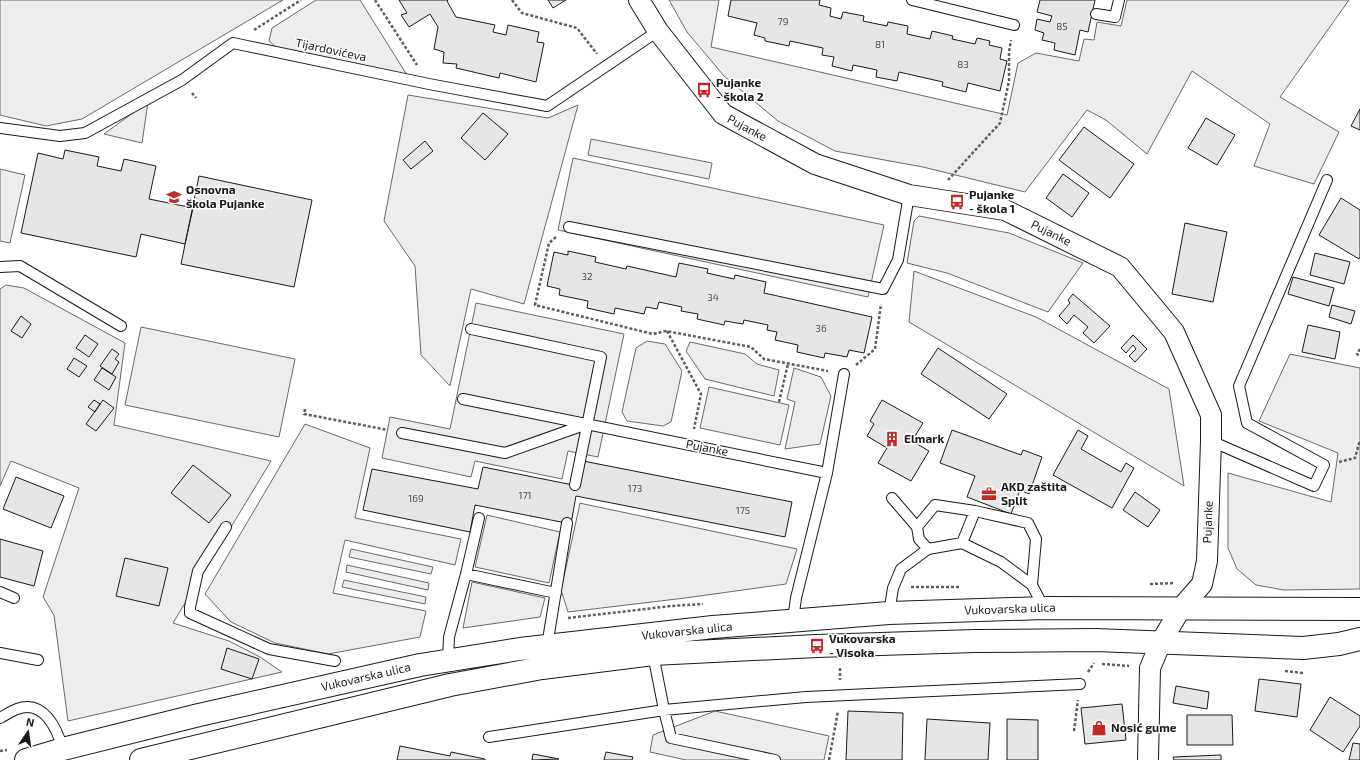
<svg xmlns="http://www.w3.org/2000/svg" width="1360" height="760" viewBox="0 0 1360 760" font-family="'Exo 2',sans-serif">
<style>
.built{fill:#ededed;stroke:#6a6a6a}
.building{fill:#e6e6e6;stroke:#1a1a1a}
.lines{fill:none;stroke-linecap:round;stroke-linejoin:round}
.service-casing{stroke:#1a1a1a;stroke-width:12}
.minor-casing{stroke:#1a1a1a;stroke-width:22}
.tertiary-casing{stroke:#1a1a1a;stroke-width:24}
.path{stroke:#5f5f5f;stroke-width:2.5;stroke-dasharray:3 2;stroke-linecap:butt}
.service{stroke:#fff;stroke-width:10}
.minor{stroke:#fff;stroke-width:20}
.tertiary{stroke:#fff;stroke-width:22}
.labels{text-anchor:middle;stroke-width:3;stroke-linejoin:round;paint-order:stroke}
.number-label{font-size:10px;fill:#4d4d4d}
.street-label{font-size:12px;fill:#1a1a1a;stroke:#fff}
.poi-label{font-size:12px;font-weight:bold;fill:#1a1a1a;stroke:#fff;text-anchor:start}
</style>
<rect width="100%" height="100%" fill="#fff"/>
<!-- built -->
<path class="built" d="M0 0H283L82 119 46 126 0 115Z
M316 0H360L407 75 278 49 269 41 272 28Z
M669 0H719L711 47 1007 115 1018 63 1036 53 1079 61 1084 39 1094 40 1097 22 1121 26 1127 0H1349L1280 97 1339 132 1314 184 1254 166 1270 124 1192 71 1147 154 1106 120 1087 110 1025 192 923 167 835 151 778 121 724 76 687 32Z
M408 95 548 118 578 105 524 304 471 289 450 386 421 355 415 266 384 221Z
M148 102 142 143 104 134Z
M591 139 712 163 709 179 588 155Z
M573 158 884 225 868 297 558 230Z
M0 169 25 175 10 243 0 241Z
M919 216 1009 233 1083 263 1048 312 947 273 907 263 914 221Z
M914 271 1036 317 1169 389 1184 486 909 322Z
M6 285 24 288 125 343 114 425 271 461 173 623 229 641 260 657 282 672 68 721 54 615 43 597 79 488 11 461 0 486V289Z
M476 303 624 334 598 457 568 451 562 479 475 461 471 477 382 458 390 417 450 429Z
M141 327 295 359 279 437 125 405Z
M647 341 665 344 682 371 671 422 663 426 627 421 622 412 636 348Z
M690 342 745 354 757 364 779 370 774 396 705 379 686 351Z
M1290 354 1360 368V589L1284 590 1256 585 1237 569 1228 548V473L1331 502 1338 453 1259 421Z
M794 368 821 377 831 396 820 444 785 449 795 402 787 399Z
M709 387 789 405 780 445 700 428Z
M305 424 370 448 355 518 461 539 455 565 345 540 333 593 426 611 420 637 328 654 275 643 231 622 205 594Z
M580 503 584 504 797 549 786 584 685 598 568 612 561 590Z
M487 515 560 532 549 583 475 567Z
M351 549 433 567 431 574 349 557Z
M347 565 429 583 428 590 346 572Z
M344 580 426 597 425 604 342 587Z
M472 582 545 598 540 617 463 628Z
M715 711 829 736 824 760H686L650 752 653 735Z"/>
<!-- building -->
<path class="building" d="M399 0H448L447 1 456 17 495 25 493 32 506 35 508 25 539 32 537 42 544 43 536 82 500 73 499 78 456 68 457 64 443 63 444 52 434 49 438 27 430 14 409 27 401 15 407 13Z
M548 0H566L553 8Z
M731 0H820L819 5 831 8 830 16 841 19 843 12 864 16 863 21 887 26 888 22 908 26 907 34 930 39 932 31 953 36 952 39 975 44 977 38 990 41 989 45 1002 48 1000 59 1007 61 1000 91 968 83 966 92 942 86 943 82 899 72 897 81 876 77 877 70 853 65 852 71 832 66 834 57 822 55 823 48 790 41 789 46 765 41V38L754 35 757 23 728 16Z
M1040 0H1095L1088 32 1080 30 1075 55 1054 50 1055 43 1042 40 1044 33 1035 30 1037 19 1050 22 1052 16 1037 12Z
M1360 109V130L1351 126Z
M483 113 508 134 485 160 461 138Z
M1206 118 1235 135 1217 165 1188 148Z
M1084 127 1134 164 1110 198 1059 160Z
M425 141 433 151 411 169 403 160Z
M65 150 99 157 97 166 121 171 124 159 156 166 149 199 193 208 185 244 141 234 136 257 21 233 38 153 63 159Z
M1063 174 1089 193 1072 217 1046 198Z
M199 176 312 200 294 287 181 264Z
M1341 198 1360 210V257L1359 259 1319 235Z
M1185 223 1227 232 1213 302 1172 294Z
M568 251 596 257 595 262 626 269 627 266 676 277 679 263 708 269 707 273 734 279 735 275 766 282 764 293 872 317 864 353 849 350 847 357 825 353 824 358 797 352 798 345 775 340 777 332 767 330 768 325 744 320 743 324 725 321 724 325 697 319 698 314 681 311 682 307 659 302 657 309 646 307 644 314 615 308 614 314 587 308 588 301 559 295 560 289 547 286 554 252 568 255Z
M1315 253 1350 262 1344 284 1310 275Z
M1293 277 1334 288 1329 306 1288 294Z
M1073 294 1110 326 1094 343 1083 333 1088 327 1074 315 1067 324 1059 316 1070 303 1068 300Z
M1332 305 1355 311 1351 324 1329 317Z
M21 316 31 324 22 338 11 331Z
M1308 325 1340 332 1335 359 1302 352Z
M85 335 98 344 89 357 76 348Z
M1133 335 1147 349 1135 362 1129 356 1136 349 1133 345 1126 353 1121 348Z
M938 348 1007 394 989 419 921 374Z
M112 349 119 354 115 359 119 362 112 374 100 366Z
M74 358 87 366 79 377 67 369Z
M102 368 116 377 109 390 94 380Z
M94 400 100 404 95 412 88 407Z
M103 400 114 408 96 431 86 424Z
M882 400 923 423 912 441 929 451 911 481 878 463 887 448 867 436 874 424 870 421Z
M952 430 1021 455 1023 450 1042 457 1029 494 1020 490 1011 514 967 497 975 476 940 463Z
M1078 430 1088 436 1081 449 1121 472 1126 463 1134 468 1112 508 1053 475Z
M583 461 792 502 785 537 576 496 571 524 475 505 470 532 363 510 372 469 478 489 483 467 578 486Z
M193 465 231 495 209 523 171 493Z
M16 477 64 496 51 528 3 509Z
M1135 492 1160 510 1148 527 1123 510Z
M0 539 43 551 34 586 0 577Z
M125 558 168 568 159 606 116 596Z
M227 648 259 659 252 679 221 669Z
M1259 679 1301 684 1297 717 1255 711Z
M1176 686 1209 692 1207 709 1173 703Z
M1330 697 1360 716V726L1343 752 1310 730Z
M1122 704 1126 740 1085 744 1081 708Z
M848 711 903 713 902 760H846Z
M1187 715H1232L1233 745H1187Z
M927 719 990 723 988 760H925Z
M1007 719 1038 720V760H1007Z
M1353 743 1360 744V760H1349Z
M400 746 450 756 451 752 485 759V760H397Z
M606 752 633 757 632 760H604Z
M533 754 559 759 532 760Z
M1221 755V760H1174L1173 757Z"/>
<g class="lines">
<!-- service casing -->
<g class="service-casing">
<path id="service" d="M912 0 1014 25
M1096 14 1115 17 1119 0
M0 128 60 136 85 133 182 80 233 43 429 84 547 106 658 31
M569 227 883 289 898 260 909 195
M0 267 20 266 121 326
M471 329 601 357 575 485
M463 399 827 473 796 598 793 620
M402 433 505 453 587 424
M1211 441 1314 486 1324 465 1247 423 1239 386 1327 180
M827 473 844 374
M892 498 917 527
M226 527 198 571 190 607V613L269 649 335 661
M962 543 975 511
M928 549 919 539 917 527 935 505 975 511 1028 523 1036 539 1032 585
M466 574 556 593
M0 592 14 598
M889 613 893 588 901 569 928 549 962 543 1001 562 1032 585 1044 608
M547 646 567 523
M0 653 38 660
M653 654 664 710 671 738 775 760
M448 660 449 637 466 574 479 518
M0 718C6 715 11 711 17 709 44 699 57 729 63 749
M489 737 664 710 806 697 1080 684"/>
</g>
<!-- minor casing -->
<g class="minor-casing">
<path id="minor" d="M639 0 658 31 723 114 815 164 909 195 1005 210 1120 267 1174 332 1211 415V441L1207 561 1202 584 1181 608 1161 642 1150 668 1148 760"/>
</g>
<!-- tertiary casing -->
<g class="tertiary-casing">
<path id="tertiary" d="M26 760 63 749 199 715 420 665 520 649 713 627 889 613 1044 608 1360 609
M141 760 450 685 542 668 653 654 817 646 975 641 1095 640 1303 648 1339 644 1360 639"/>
</g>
<!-- path -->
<path class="path" d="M375 0 417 65
M512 0 522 13 577 28 597 54
M254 30 301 0
M192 93 196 98
M948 180 1000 123 1009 81V52L1011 40
M556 237 549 243 535 305 653 334 666 331 751 347 764 359 828 371
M667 331 701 394 694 429
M1360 349 1357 354 1360 356
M856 365 875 349 881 304
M779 402 788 364
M305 409 304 414 388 430
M1339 462 1355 458 1360 440
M1150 584 1175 583
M911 587H959
M568 618 671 606 703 604
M1102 664 1129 666
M840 668V680
M1285 671 1303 673
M1088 672 1094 663
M1074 731 1078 700
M0 751 7 750
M829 760 838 711"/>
<!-- service -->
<use href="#service" class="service"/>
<!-- minor -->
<use href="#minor" class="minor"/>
<!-- tertiary -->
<use href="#tertiary" class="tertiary"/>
</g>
<!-- icons -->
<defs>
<g id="bus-bare" transform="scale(1.2)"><path d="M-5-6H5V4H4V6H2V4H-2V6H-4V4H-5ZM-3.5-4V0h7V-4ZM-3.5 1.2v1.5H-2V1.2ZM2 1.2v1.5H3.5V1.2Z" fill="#c62828" stroke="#fff" stroke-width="2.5" paint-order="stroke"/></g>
<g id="school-bare" transform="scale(1.2)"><path d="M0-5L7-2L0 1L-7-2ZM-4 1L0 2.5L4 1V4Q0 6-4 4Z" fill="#c62828" stroke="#fff" stroke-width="2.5" paint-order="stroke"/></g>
<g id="building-bare" transform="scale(1.2)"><path d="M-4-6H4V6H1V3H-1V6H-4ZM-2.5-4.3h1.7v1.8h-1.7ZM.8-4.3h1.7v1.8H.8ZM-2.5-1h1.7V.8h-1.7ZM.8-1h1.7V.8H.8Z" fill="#c62828" stroke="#fff" stroke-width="2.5" paint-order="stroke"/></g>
<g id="office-bare" transform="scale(1.2)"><path d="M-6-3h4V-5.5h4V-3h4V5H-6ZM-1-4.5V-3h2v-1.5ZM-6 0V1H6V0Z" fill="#c62828" stroke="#fff" stroke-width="2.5" paint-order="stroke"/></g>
<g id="shop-bare" transform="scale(1.2)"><path d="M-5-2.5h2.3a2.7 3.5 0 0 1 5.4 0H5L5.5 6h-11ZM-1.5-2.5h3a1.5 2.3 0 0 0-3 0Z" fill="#c62828" stroke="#fff" stroke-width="2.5" paint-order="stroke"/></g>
</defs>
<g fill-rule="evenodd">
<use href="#bus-bare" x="704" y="90"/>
<use href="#school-bare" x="174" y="197"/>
<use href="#bus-bare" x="957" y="202"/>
<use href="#building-bare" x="892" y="439"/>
<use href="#office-bare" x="989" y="494"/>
<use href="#bus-bare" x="817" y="646"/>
<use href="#shop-bare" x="1099" y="728"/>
</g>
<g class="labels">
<!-- number labels -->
<g class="number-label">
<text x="783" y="25">79</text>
<text x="1062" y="30">85</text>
<text x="880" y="48">81</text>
<text x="963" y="68">83</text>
<text x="587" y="280">32</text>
<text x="713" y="301">34</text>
<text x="821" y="332">36</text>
<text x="635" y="492">173</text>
<text x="525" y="499">171</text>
<text x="416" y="502">169</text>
<text x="743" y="514">175</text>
</g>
<!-- street labels -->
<g class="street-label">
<text transform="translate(331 50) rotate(12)" y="4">Tijardovićeva</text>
<text transform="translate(747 128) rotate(28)" y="4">Pujanke</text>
<text transform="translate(1051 233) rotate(26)" y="4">Pujanke</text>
<text transform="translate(707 448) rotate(11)" y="4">Pujanke</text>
<text transform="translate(1208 522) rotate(-88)" y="4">Pujanke</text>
<text transform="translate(1010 609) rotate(-2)" y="4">Vukovarska ulica</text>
<text transform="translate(687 631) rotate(-6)" y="4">Vukovarska ulica</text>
<text transform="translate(366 677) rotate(-13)" y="4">Vukovarska ulica</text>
</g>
<!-- poi labels -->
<g class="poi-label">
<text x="716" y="87">Pujanke<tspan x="716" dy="14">- škola 2</tspan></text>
<text x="186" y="194">Osnovna<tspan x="186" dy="14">škola Pujanke</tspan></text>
<text x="969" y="199">Pujanke<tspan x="969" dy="14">- škola 1</tspan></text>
<text x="904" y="443">Elmark</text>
<text x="1001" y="491">AKD zaštita<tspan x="1001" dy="14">Split</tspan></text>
<text x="829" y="643">Vukovarska<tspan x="829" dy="14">- Visoka</tspan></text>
<text x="1111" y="732">Nosić gume</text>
</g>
</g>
<!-- north arrow -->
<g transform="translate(28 732) rotate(13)" stroke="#ffffff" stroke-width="3" paint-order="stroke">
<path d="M0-3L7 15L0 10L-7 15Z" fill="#1a1a1a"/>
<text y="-6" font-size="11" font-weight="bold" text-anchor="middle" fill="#1a1a1a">N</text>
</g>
</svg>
